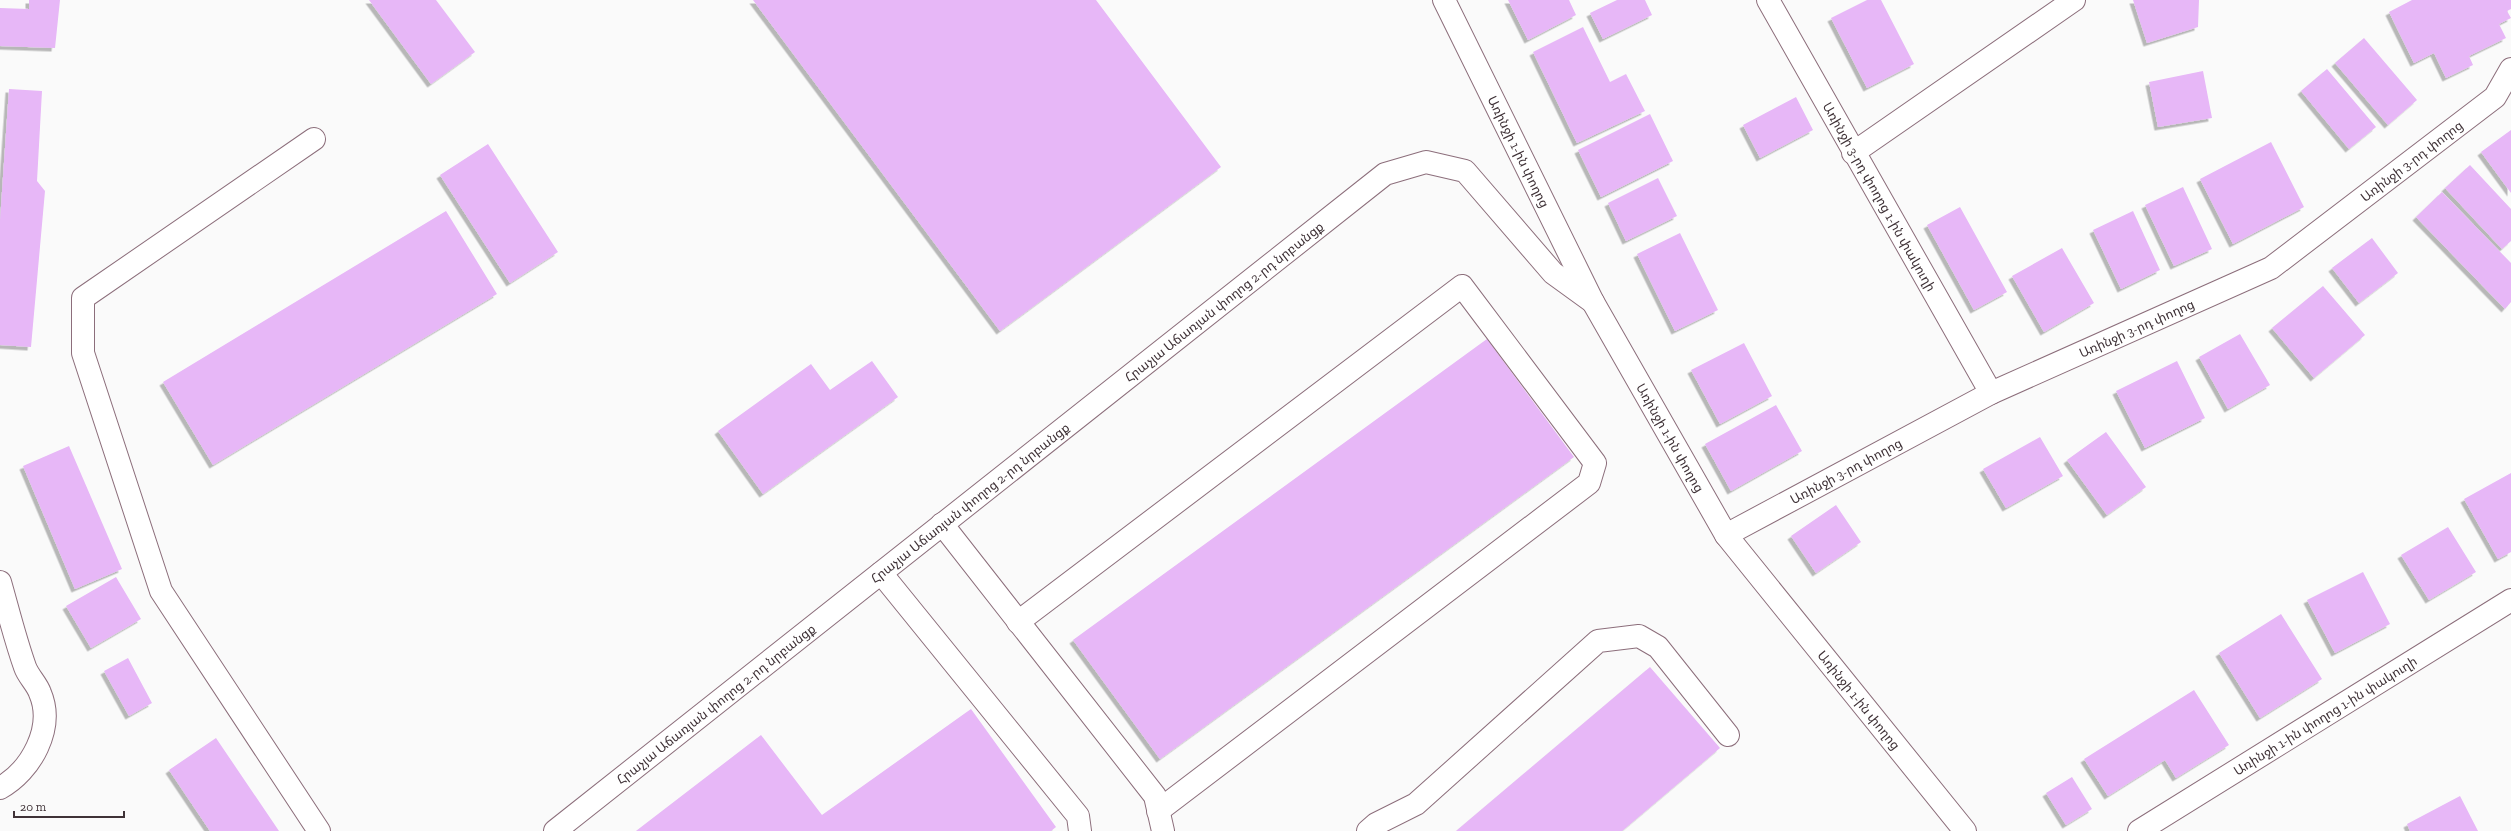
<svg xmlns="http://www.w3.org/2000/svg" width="2511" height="831" viewBox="0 0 2511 831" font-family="'Zilla Slab','Noto Sans Armenian',serif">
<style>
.building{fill:#e7b7f7;filter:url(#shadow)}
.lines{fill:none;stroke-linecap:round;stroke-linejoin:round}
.minor-casing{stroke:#8c6e7b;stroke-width:24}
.minor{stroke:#fff;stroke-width:22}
.labels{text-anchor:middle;stroke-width:3;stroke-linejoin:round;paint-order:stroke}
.street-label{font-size:13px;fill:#3f3237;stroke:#fafafa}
</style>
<defs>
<filter id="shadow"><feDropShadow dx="-3.5" dy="3.5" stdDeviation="0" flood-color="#0004"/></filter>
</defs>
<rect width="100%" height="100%" fill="#fafafa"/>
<!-- building -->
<path class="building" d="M29 0H60L55 48 0 46V8L29 9Z
M369 0H436L475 52 431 84Z
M753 0H1096L1221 167 1000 331Z
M1508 0H1569L1576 15 1528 40Z
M1617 0H1645L1652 15 1603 39 1590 13Z
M1867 0H1881L1914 64 1867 88 1831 18Z
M2133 0H2199L2198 27 2147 43Z
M2412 0H2511V9L2507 11 2511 18 2499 24 2506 38 2469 56 2473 65 2446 78 2434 53 2414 63 2389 12Z
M1583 27 1610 82 1626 74 1645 111 1577 143 1533 52Z
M2364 38 2417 100 2388 125 2335 63Z
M2327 69 2376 127 2349 149 2301 91Z
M2203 71 2212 118 2158 127 2149 82Z
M9 89 42 91 37 181 45 191 31 347 0 345V221Z
M1796 97 1813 130 1760 158 1743 125Z
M1650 114 1673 161 1601 197 1578 150Z
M2511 130V193L2481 152Z
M2271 142 2304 207 2233 244 2200 179Z
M488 144 558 252 510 283 440 175Z
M2470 165 2511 209V241L2502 249 2445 188Z
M1658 178 1677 216 1626 241 1608 203Z
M2183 187 2212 249 2174 266 2145 205Z
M2442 192 2511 263V302L2505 309 2416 217Z
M1960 207 2007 292 1974 310 1927 225Z
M446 211 497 294 213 465 163 382Z
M2133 211 2160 270 2121 289 2093 230Z
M1680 233 1718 310 1675 331 1637 254Z
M2372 238 2398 273 2359 303 2332 268Z
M2062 248 2094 303 2044 332 2012 276Z
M2323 286 2365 335 2314 378 2272 328Z
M2240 334 2270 385 2228 409 2199 357Z
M1487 339 1574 457 1160 759 1073 640Z
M1744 343 1772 396 1720 424 1691 370Z
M872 361 898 397 763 494 718 431 811 364 830 390Z
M2177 361 2205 418 2145 448 2116 391Z
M1776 405 1802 451 1731 491 1705 444Z
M2106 432 2146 487 2107 515 2067 460Z
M2040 437 2063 476 2006 508 1983 469Z
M69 446 122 569 75 589 23 466Z
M2511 473V552L2498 559 2464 499Z
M1836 505 1861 542 1816 573 1791 536Z
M2448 527 2476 572 2429 600 2401 555Z
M2363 572 2390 624 2335 653 2307 600Z
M116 577 141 619 91 648 66 606Z
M2281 614 2322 679 2260 718 2219 653Z
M128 658 152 703 129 716 104 671Z
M1650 667 1720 748 1622 831H1456Z
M2194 690 2229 745 2176 778 2165 760 2108 796 2084 759Z
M971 709 1056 827 1051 831H636L761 735 822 815Z
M216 738 279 831H210L169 770Z
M2072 777 2092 809 2066 825 2046 793Z
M2460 796 2478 831H2410L2407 824Z"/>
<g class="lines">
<!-- minor casing -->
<g class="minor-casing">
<g id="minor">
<path id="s1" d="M1444 0 1593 302 1726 535 1965 831"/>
<path id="s2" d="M1768 0 1991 393"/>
<path d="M314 139 83 298V353L161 591 319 831"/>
<path d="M1853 153 2074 0"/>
<path d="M942 524 1155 796 1163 831"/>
<path id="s3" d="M1726 535 1991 393 2271 268 2495 97 2511 69"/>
<path d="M881 573 1078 816 1080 831"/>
<path d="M0 582C8 610 15 639 25 667 28 676 37 684 40 693 55 728 31 771 0 788"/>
<path d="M1018 622 1462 286 1595 463 1589 483 1158 811"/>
<path id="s4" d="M555 831 1385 174 1426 162 1465 171 1553 273 1593 302"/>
<path d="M1368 831 1376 824 1416 804 1598 641 1639 636 1658 647 1728 735"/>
<path id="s5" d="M2139 831 2511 600"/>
</g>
</g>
<!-- minor -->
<use href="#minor" class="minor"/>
</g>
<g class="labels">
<!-- street labels -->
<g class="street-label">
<text dy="5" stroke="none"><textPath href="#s1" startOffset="169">Առինջի 1-ին փողոց</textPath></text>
<text dy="5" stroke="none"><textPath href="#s3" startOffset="784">Առինջի 3-րդ փողոց</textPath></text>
<text dy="5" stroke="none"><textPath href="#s2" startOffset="226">Առինջի 3-րդ փողոց 1-ին փակուղի</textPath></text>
<text dy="5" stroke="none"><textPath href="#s4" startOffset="853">Հրաչյա Աճառյան փողոց 2-րդ նրբանցք</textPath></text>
<text dy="5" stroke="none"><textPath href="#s3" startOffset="460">Առինջի 3-րդ փողոց</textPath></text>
<text dy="5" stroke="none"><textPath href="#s1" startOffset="493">Առինջի 1-ին փողոց</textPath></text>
<text dy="5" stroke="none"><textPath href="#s3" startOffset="136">Առինջի 3-րդ փողոց</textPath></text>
<text dy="5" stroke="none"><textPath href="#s4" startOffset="529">Հրաչյա Աճառյան փողոց 2-րդ նրբանցք</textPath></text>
<text dy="5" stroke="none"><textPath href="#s1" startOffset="817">Առինջի 1-ին փողոց</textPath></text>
<text dy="5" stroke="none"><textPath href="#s4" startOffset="205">Հրաչյա Աճառյան փողոց 2-րդ նրբանցք</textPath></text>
<text dy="5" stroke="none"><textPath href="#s5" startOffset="219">Առինջի 1-ին փողոց 1-ին փակուղի</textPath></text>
</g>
</g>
<!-- scale -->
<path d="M14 811v6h110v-6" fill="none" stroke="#3f3237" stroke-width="2"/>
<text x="20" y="811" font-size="12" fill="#3f3237" stroke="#fafafa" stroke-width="3" paint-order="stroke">20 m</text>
</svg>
